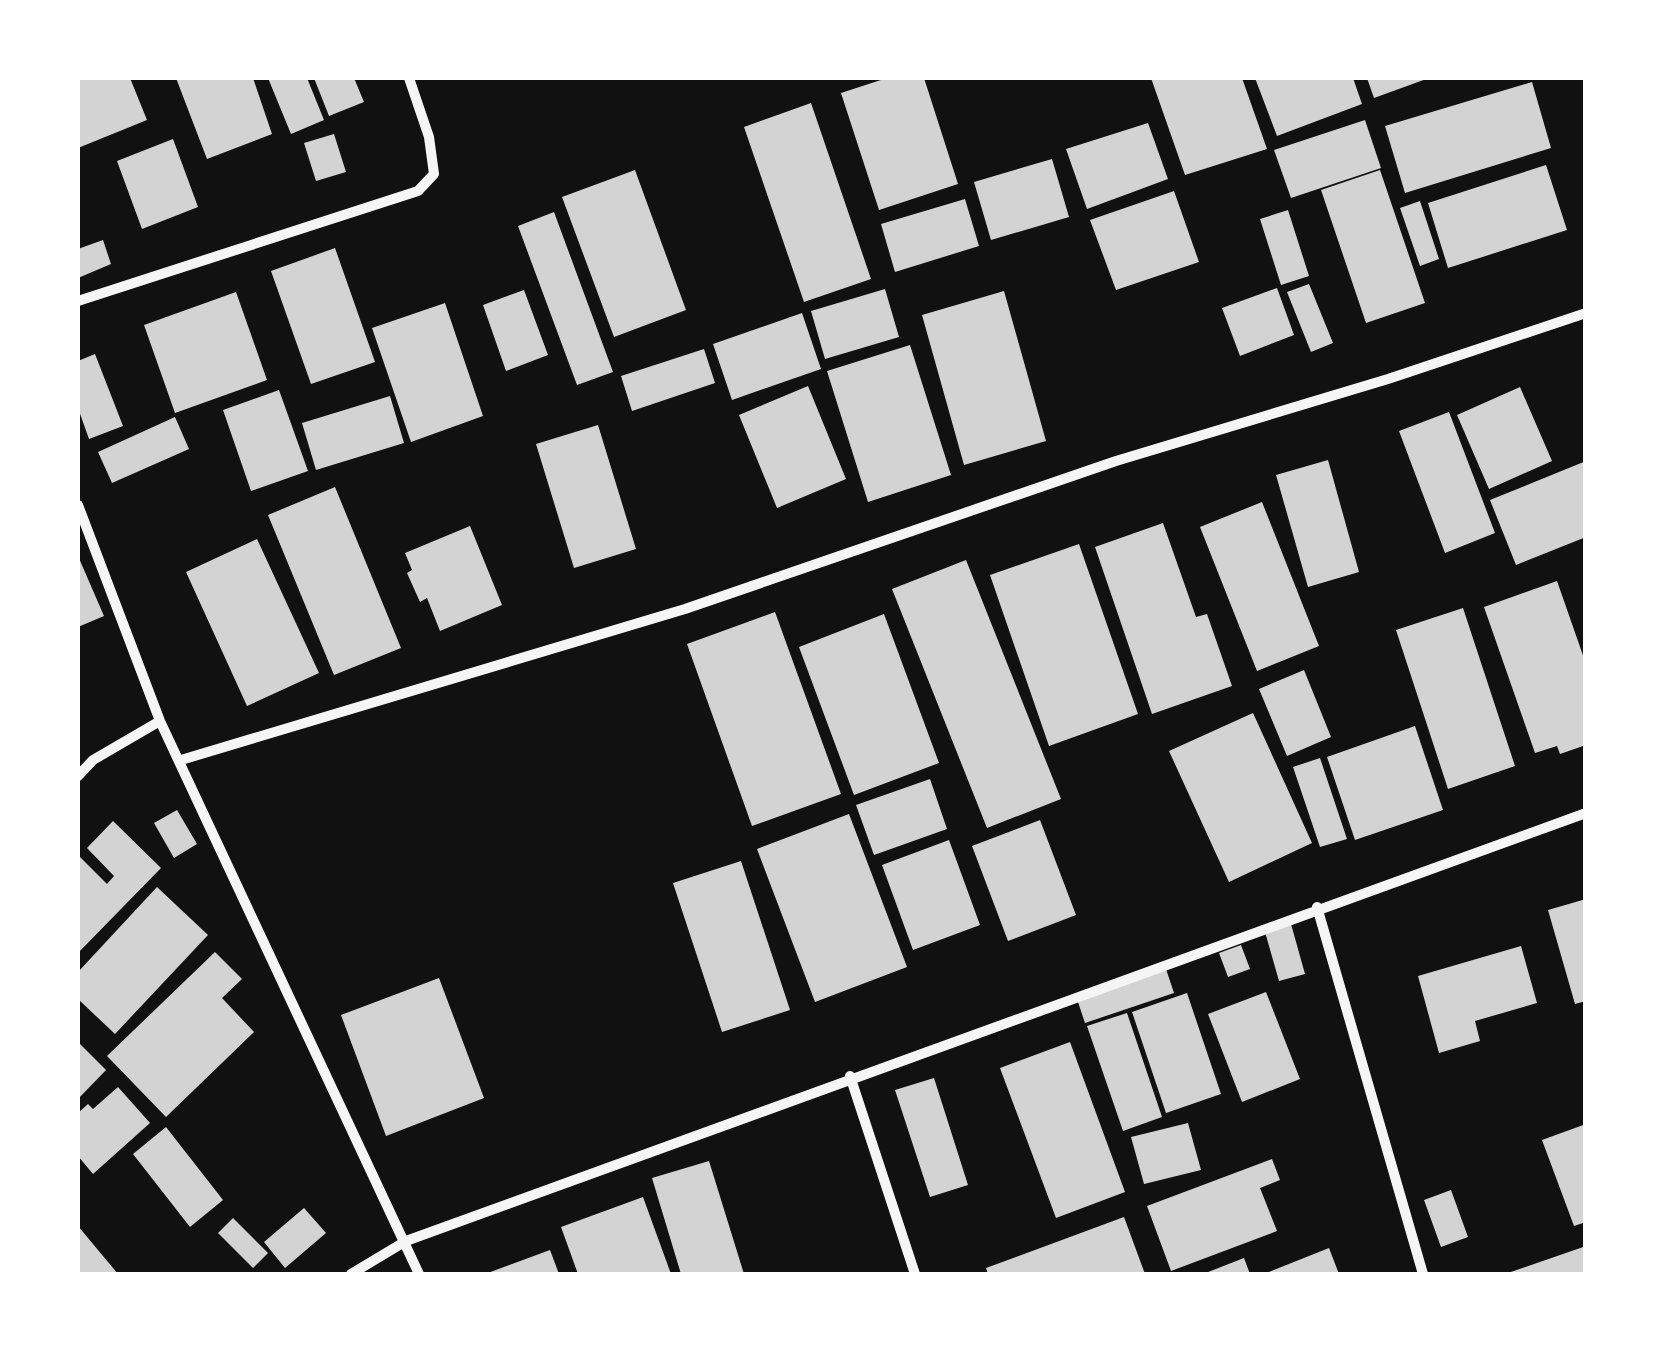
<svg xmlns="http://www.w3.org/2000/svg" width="1663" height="1352" viewBox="0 0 1663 1352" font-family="Rubik,sans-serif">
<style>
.building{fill:#d3d3d3}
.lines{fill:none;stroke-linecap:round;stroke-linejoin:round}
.minor{stroke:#f5f5f5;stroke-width:10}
</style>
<rect width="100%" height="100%" fill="#111"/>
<!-- building -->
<path class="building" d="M78 78H130L147 120 78 148Z
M176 78H253L272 134 207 159Z
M268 78H307L324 120 291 134Z
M314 78H354L364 102 329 116Z
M887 78H924L958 184 879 210 841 93Z
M1151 78H1242L1267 149 1185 175Z
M1255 78H1353L1362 104 1277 136Z
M1367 78H1429L1374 98Z
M1532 82 1551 148 1405 193 1385 126Z
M811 103 871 279 804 302 744 127Z
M1365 120 1381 168 1291 198 1274 150Z
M1148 123 1168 179 1087 209 1066 149Z
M334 134 346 172 316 181 304 143Z
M173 139 198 207 142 229 117 161Z
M1052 159 1069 217 991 240 974 182Z
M1546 165 1567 230 1448 268 1428 203Z
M635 170 686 310 614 337 562 197Z
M1380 170 1425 303 1366 323 1321 190Z
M1174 191 1199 262 1116 290 1090 220Z
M965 199 979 246 895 272 881 224Z
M1420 201 1439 259 1420 266 1400 208Z
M1288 210 1309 276 1281 285 1260 219Z
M554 212 613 372 577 385 518 226Z
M103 240 111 264 78 278V249Z
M335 248 375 362 311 384 271 271Z
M1309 284 1333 343 1311 352 1287 292Z
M1277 288 1294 335 1240 356 1222 308Z
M885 289 899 337 825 359 811 311Z
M524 290 548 355 506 371 483 305Z
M1004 291 1046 441 964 465 922 315Z
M236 292 267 380 175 413 144 325Z
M445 303 483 416 411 442 372 328Z
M802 313 821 369 732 400 713 344Z
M910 345 951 475 868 502 827 371Z
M704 349 715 383 632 411 621 376Z
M95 354 123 426 89 439 78 408V361Z
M808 386 846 479 777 508 739 415Z
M1520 387 1552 461 1489 489 1457 415Z
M279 390 308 471 251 491 223 410Z
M390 396 404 443 316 470 302 423Z
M1449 412 1495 533 1445 553 1399 431Z
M175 417 189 449 112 483 98 452Z
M598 425 636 549 574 568 536 444Z
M1328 460 1359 572 1308 587 1276 475Z
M1586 461V537L1516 565 1490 500Z
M335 487 401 648 334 675 268 515Z
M1262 502 1319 646 1257 671 1200 527Z
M1163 523 1196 617 1207 614 1232 686 1152 714 1095 547Z
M470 526 502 605 440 631 427 598 420 602 407 573 412 570 405 553Z
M257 539 319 673 247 706 186 572Z
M1079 544 1138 714 1049 746 990 575Z
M78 556 104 616 78 627Z
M966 560 1061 799 987 828 892 589Z
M1557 581 1586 664V745L1560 754 1557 746 1535 753 1484 607Z
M1463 608 1515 766 1448 789 1396 630Z
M775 612 841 794 752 826 687 644Z
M884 614 939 763 854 795 799 647Z
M1304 670 1331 737 1287 756 1259 689Z
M1253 713 1312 843 1229 882 1169 751Z
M1415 726 1443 810 1355 840 1327 757Z
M1320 758 1347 839 1320 847 1293 767Z
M930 779 947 829 874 855 856 805Z
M177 810 197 844 174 858 154 823Z
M849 814 907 967 815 1002 757 849Z
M1040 820 1076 915 1008 941 972 846Z
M113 821 161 868 78 953V855L107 884 114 876 87 848Z
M949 840 980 925 913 950 882 865Z
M741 861 790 1010 722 1032 673 883Z
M157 887 208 935 115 1034 78 999V972Z
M1586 899V1001L1575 1004 1548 910Z
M1291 924 1305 974 1279 981 1265 932Z
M1241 945 1250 969 1228 977 1219 953Z
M1521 946 1537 1003 1475 1021 1480 1041 1439 1053 1418 976Z
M215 952 242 979 222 998 254 1032 166 1117 107 1056Z
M1165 966 1174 993 1085 1023 1076 996Z
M439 978 484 1098 386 1136 341 1015Z
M1266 992 1300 1079 1242 1102 1208 1014Z
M1187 993 1221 1094 1166 1113 1132 1012Z
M1127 1013 1162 1117 1123 1131 1087 1026Z
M78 1042 106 1070 78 1099Z
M1070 1042 1125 1192 1056 1218 1000 1068Z
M934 1078 968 1185 930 1197 895 1090Z
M118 1087 150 1123 93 1174 78 1156V1113L88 1104 93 1109Z
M1188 1123 1201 1170 1144 1184 1131 1137Z
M1586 1124V1222L1574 1226 1542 1140Z
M166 1127 223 1200 190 1227 133 1154Z
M1272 1159 1280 1180 1260 1188 1277 1231 1171 1271 1147 1206Z
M709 1161 744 1274H681L652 1178Z
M1451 1190 1468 1237 1441 1247 1424 1200Z
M643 1197 671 1274H578L561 1227Z
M304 1208 326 1233 285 1268 264 1242Z
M1124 1217 1145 1274H988L986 1268Z
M233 1218 268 1253 253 1268 218 1233Z
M78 1226 118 1274H78Z
M1586 1246V1274H1505Z
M1329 1248 1339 1274H1264Z
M550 1250 559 1274H485Z
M1244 1258 1250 1274H1203Z"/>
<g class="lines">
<!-- minor -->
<path class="minor" d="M78 301 418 191 434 174 429 137 409 78
M78 505 160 721 419 1274
M181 760 685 609 1116 461 1388 379 1586 313
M78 776 93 760 160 721
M1317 907 1423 1274
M850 1076 915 1274
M351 1274 406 1241 1586 813"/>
</g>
<!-- border -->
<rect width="1663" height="1352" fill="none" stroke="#ffffff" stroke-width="160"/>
</svg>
